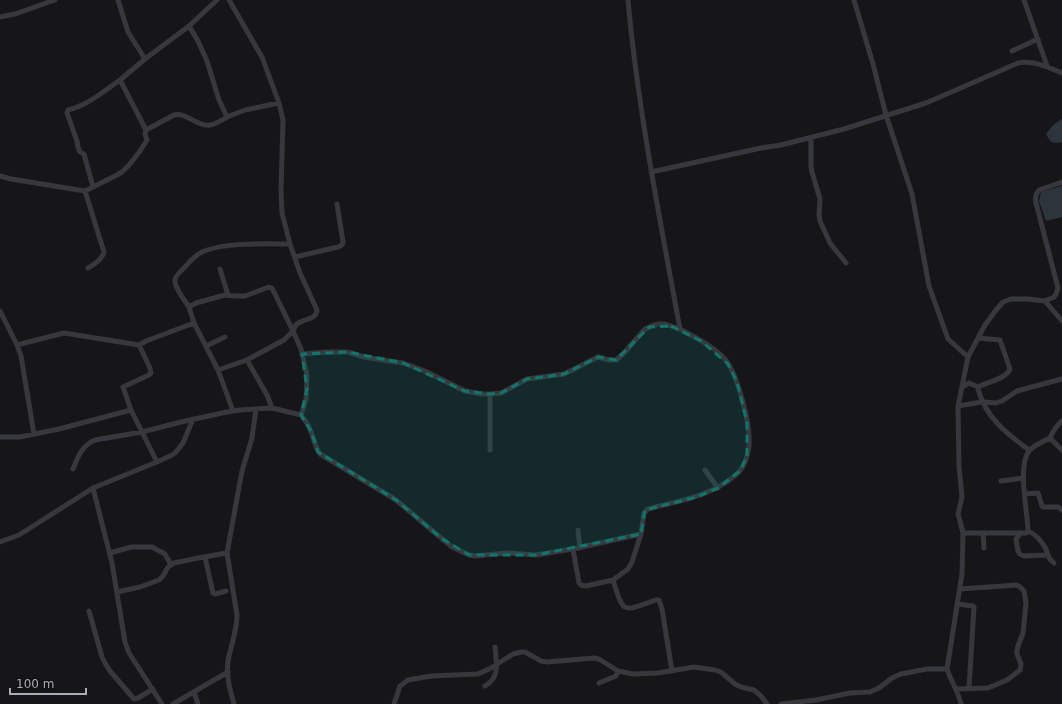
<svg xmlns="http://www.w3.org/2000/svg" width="1062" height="704" viewBox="0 0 1062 704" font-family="'DejaVu Sans',sans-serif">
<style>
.water{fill:#2c353c}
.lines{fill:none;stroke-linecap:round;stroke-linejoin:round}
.minor{stroke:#37383d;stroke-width:5}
.marked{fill:#0f766e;fill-opacity:0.2;stroke:#0f766e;stroke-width:3;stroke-dasharray:8 5;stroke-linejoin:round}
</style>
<rect width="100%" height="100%" fill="#161618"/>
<!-- water -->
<path class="water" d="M1062 119V142C1052 144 1051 143 1046 134L1053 125Z
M1062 186V217L1046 221 1039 201 1041 192Z"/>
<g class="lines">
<!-- minor -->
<path class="minor" d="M118 0 128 32 145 59
M229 0 262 57 279 103 283 120 281 191 282 213 290 244 300 273 317 310C316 321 302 318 296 325 295 327 294 329 293 331L301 349 307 376 306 399 301 415 272 408 256 409
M854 0 873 64 886 115 912 194 929 286 948 339 968 357
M1024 0 1047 66
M0 17 15 14 55 0
M189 26 217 0
M1012 51 1038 39
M146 130 174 115C187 112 197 127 210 125 216 124 222 120 227 117
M811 138V166L812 172 820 199 819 215 820 221 830 243 846 263
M651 172 761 148 781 145 844 129 926 103 1018 63C1033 60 1048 67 1062 73
M0 176 11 179 85 191 117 175 122 172 130 164 140 151 147 140 145 134 146 130 120 80 145 59 189 26 198 41 207 61 219 100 227 117 245 110 279 103
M93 187 84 154 80 152 78 147 77 141 67 113 68 110C88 105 103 92 120 80
M85 191 104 252C102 260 94 264 88 268
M295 257 338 247 342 245 343 242 337 204
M220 269 228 295
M1045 301 1062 321
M189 307C185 301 174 287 175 280 175 276 181 271 184 268 189 262 194 256 202 252 224 242 266 244 290 244
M0 311 17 345 21 356 34 434
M978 338 1000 340 1010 369C1006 379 987 382 978 387V389C986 418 1006 433 1029 450
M17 345 64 333 139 345
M206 346 225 337
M302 354 326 352H348L364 357 403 363 425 371 465 391 481 394H490L501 393 527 379 564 374 598 357 609 360H616L624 353 645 329 654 325 659 324H665L680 329C660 220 638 110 628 0
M218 370 247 360
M962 387 969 383 978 387
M958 406 982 402 996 403 1002 401 1017 391 1062 379
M131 410 123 387 149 375 151 373 150 368 139 345 146 341 194 323
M233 411 218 370 194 323 189 307 196 303 225 295 235 296H245L269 287 272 288 293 331 284 340 247 360 267 395 272 408
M301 415C305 420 309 426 311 432 314 439 315 448 320 454L396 500 441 538 452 547 469 555 475 556 507 553 536 555 573 549 641 534
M0 437H20L59 429 131 410 157 462
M1050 438 1062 450
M490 450V394
M73 469C78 457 82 445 95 440L142 432 181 422 227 412 240 410 256 409 252 438 242 471 227 553 237 615C237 631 231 645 228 661 226 676 230 690 234 704
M705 470 718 488
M1001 481 1023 478
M1025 494 1038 493 1042 506 1043 507H1058L1062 510
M578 530 580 548
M1028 531C1036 534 1042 542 1046 549 1048 555 1048 559 1054 563
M963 533H1026L1028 532C1028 513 1017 466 1029 451 1034 445 1044 441 1050 438 1053 431 1056 426 1062 421
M983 533 984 548
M1021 533 1016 539 1018 551 1020 554 1024 556 1047 555
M0 542 19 535 93 488
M573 549 579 583 581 585 586 586 613 580 628 569 632 562 641 534 644 513 648 509C674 502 702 498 725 483 730 479 735 476 739 472 745 465 748 455 749 446 751 426 738 375 725 359 713 346 695 337 680 329
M110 553 131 547H152L165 554 171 565
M205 557 213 593 215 594 226 591
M613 580C624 616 623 611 656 600H659L662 609 672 671
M117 592 140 587 159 580 163 576 168 567 174 563 198 558 227 553
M957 604 973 606 974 607 969 688
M89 611 102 657 105 663 110 671 134 699 138 698 153 689
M599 683 616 676 618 671
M485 686C501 677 496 662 495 647
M956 689 988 688 1007 680 1020 670 1021 664 1017 654V651L1018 646 1023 633 1026 603 1024 591 1020 587 1017 585 960 589
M194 692 198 704
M162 704 129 653 125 642 112 563 93 488 157 462 172 455 176 452 183 443 193 419
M173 704 228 672
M394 704 400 686 408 680 431 676 478 674 491 668 513 654 521 652H525L541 661 547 662 594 658 599 659 618 671 633 674 658 673 694 667 715 670 721 672 735 684 741 687 754 690 761 696 767 704
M781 704 816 700 850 693 870 692 879 688 892 678 901 674 927 669H947
M961 704C958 691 951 681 947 669L962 574 963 533 958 514 962 497 959 466 958 406 968 357 985 325 996 310 1003 302 1011 299H1028L1045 301 1054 297 1056 294 1058 288 1036 203C1035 198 1035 194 1039 190L1062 182"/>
</g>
<!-- marked area -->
<path class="marked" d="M671 326 701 341 728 364 737 382 747 422V456L740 471 718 488 697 497 645 510 641 534 536 555H469L441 538 396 500 318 452 311 431 301 415 307 389 302 354 348 352 403 363 465 391 490 394 501 393 527 379 564 374 598 357 616 360 649 327Z"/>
<!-- scale -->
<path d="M10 688v6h76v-6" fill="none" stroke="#a8adb8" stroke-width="2"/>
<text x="16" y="688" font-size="12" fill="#a8adb8" stroke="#111113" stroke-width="3" paint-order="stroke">100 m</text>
</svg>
